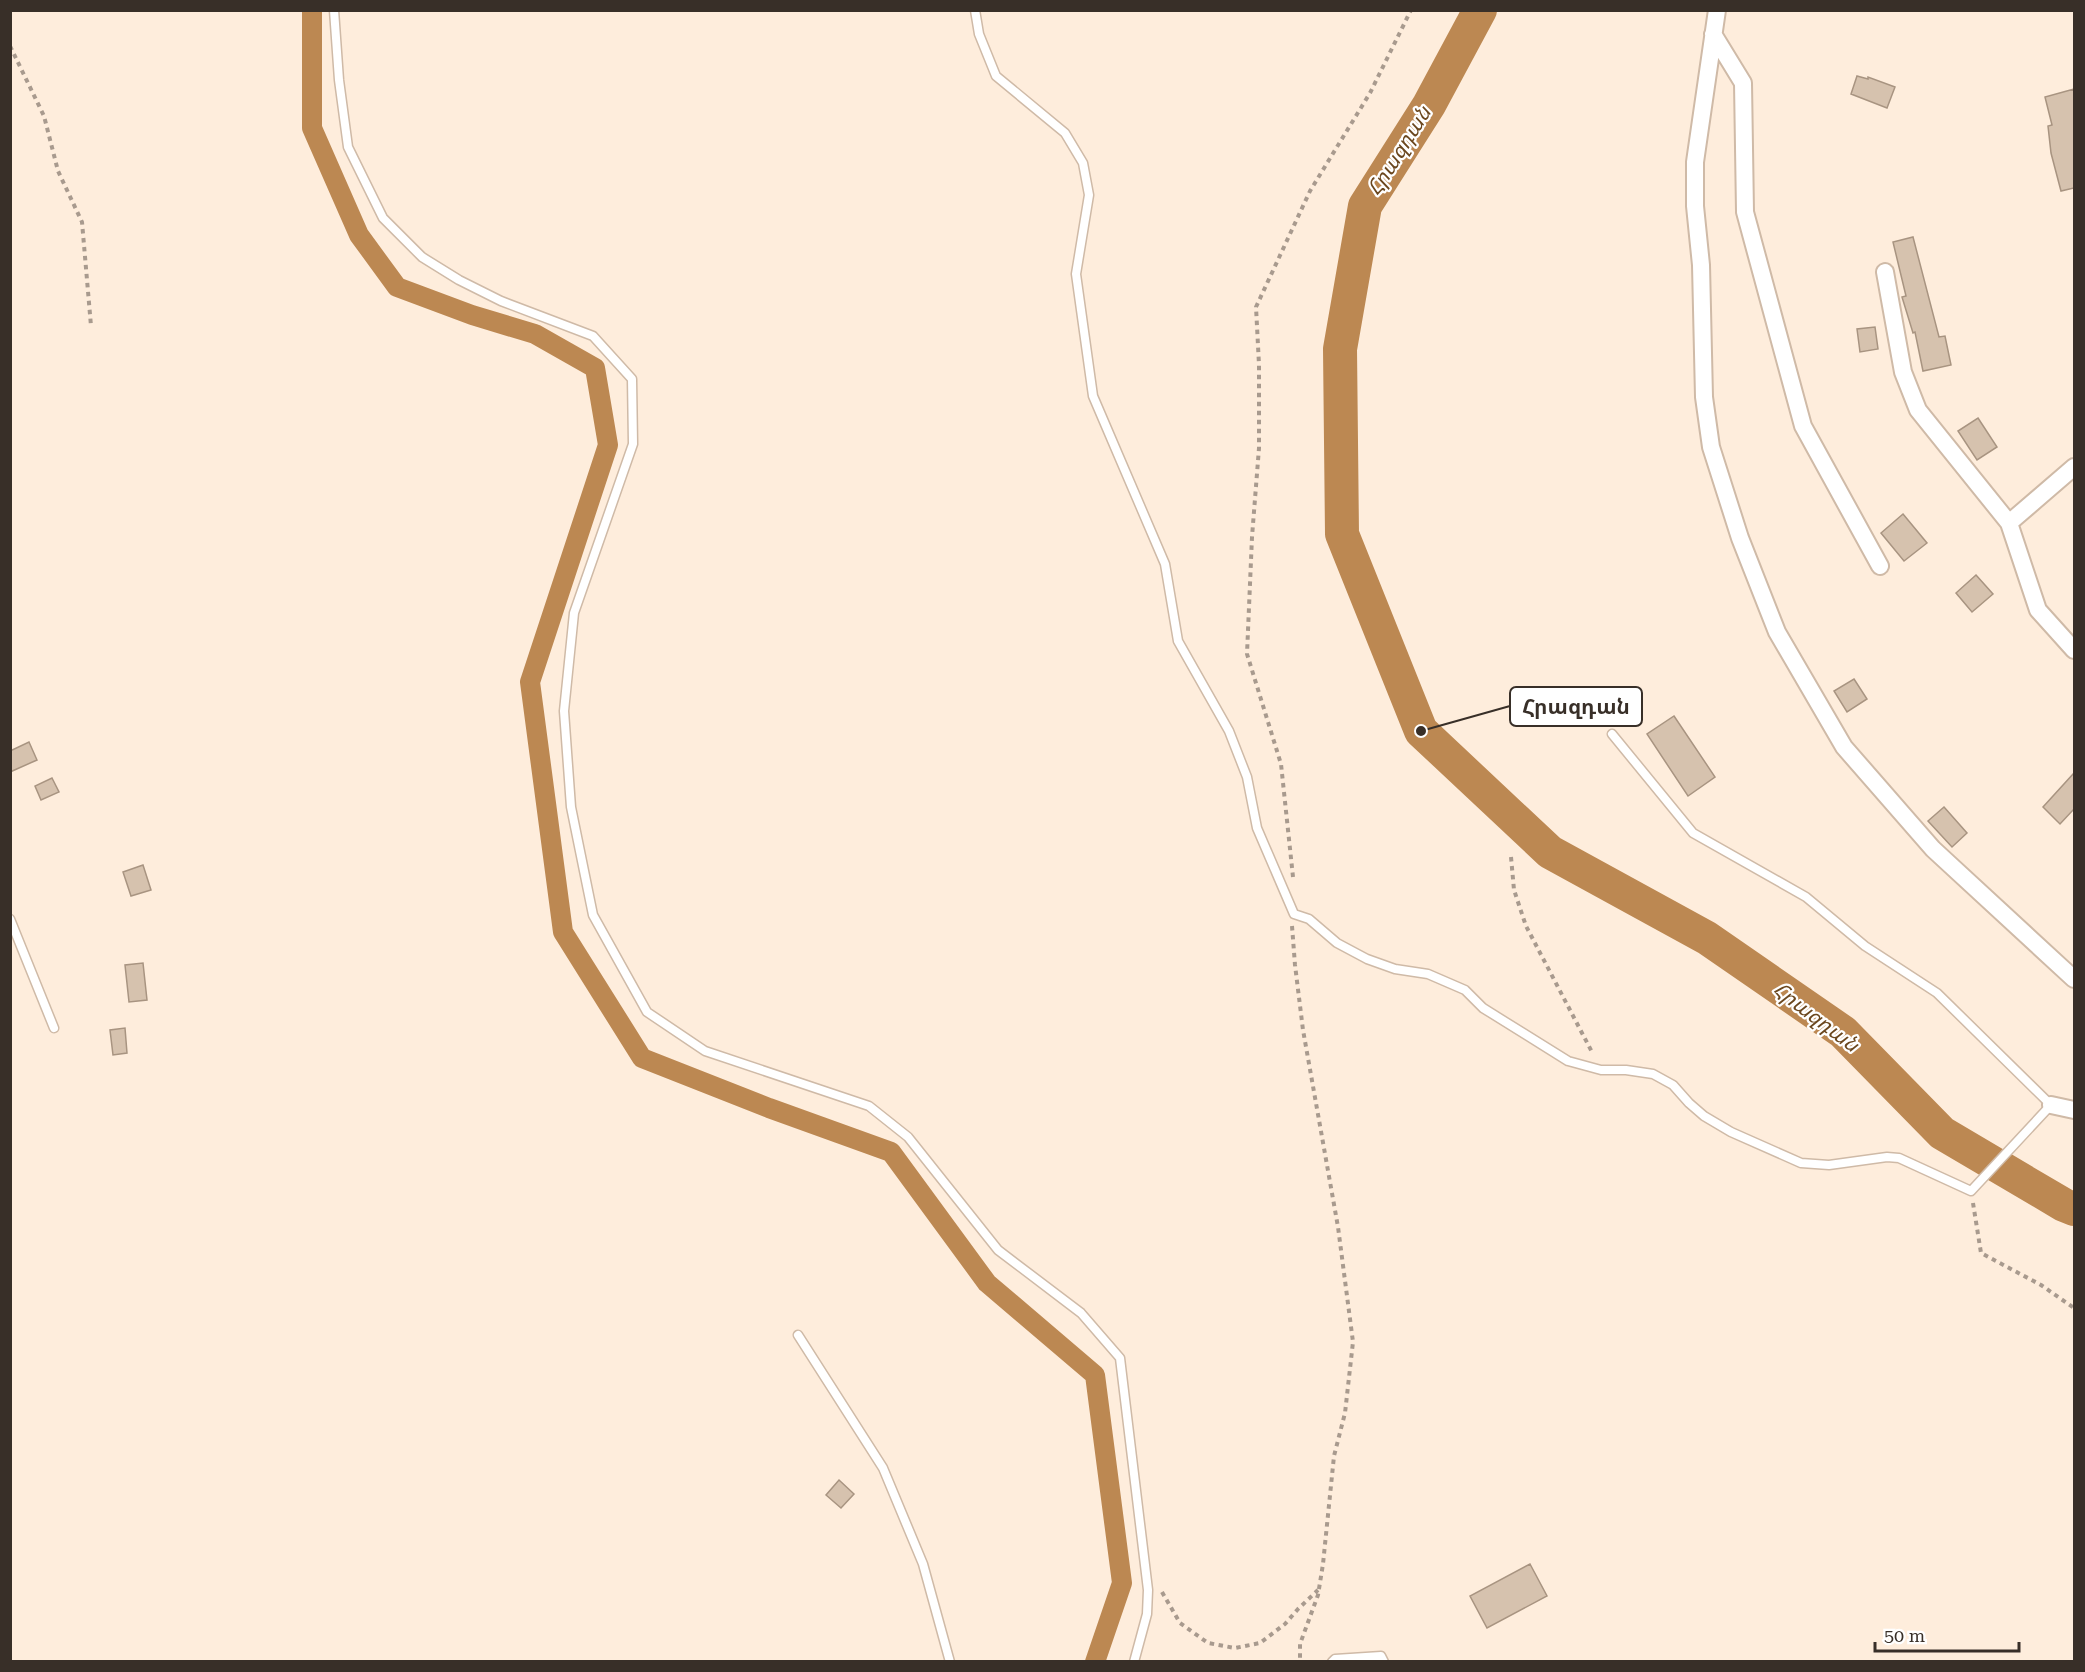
<svg xmlns="http://www.w3.org/2000/svg" width="2085" height="1672" viewBox="0 0 2085 1672" font-family="'Roboto Serif','Noto Sans Armenian',serif">
<style>
.lines{fill:none;stroke-linecap:round;stroke-linejoin:round}
.canal{stroke:#bc8852;stroke-width:20}
.river{stroke:#bc8852;stroke-width:34}
.building{fill:#d6c2ae;stroke:#a89481;stroke-width:1.5}
.service-casing{stroke:#cfbaa7;stroke-width:11}
.minor-casing{stroke:#cfbaa7;stroke-width:20}
.path{stroke:#a89a8e;stroke-width:4;stroke-dasharray:4.5 4.5;stroke-linecap:butt}
.service{stroke:#fff;stroke-width:8}
.minor{stroke:#fff;stroke-width:16}
.labels{text-anchor:middle;stroke-width:4.5;stroke-linejoin:round;paint-order:stroke}
.water-label{font-size:21px;font-style:italic;fill:#6b471e;stroke:#fff}
.leader{fill:none;stroke:#382f28;stroke-width:2}
.callout-dot{fill:#382f28;stroke:#fff;stroke-width:2}
.callout{fill:#fff;stroke:#382f28;stroke-width:2}
.callout-label{font-size:21px;text-anchor:middle;font-weight:bold;fill:#382f28}
</style>
<rect width="100%" height="100%" fill="#feeddc"/>
<g class="lines">
<!-- canal -->
<path class="canal" d="M312 10V128L359 235 397 287 472 315 535 334 595 368 608 445 530 682 563 932 642 1058 769 1108 891 1152 987 1283 1095 1375 1122 1583 1095 1662"/>
<!-- river -->
<path class="river" d="M1480 10 1429 105 1365 206 1340 349 1342 534 1421 731 1550 852 1707 938 1843 1032 1942 1133 2064 1205 2074 1209"/>
</g>
<!-- building -->
<path class="building" d="M1857 76 1868 79V77L1895 87 1887 108 1851 94Z
M2074 89V188L2061 191 2051 153 2048 126 2052 125 2045 97Z
M1913 237 1939 337 1945 336 1951 365 1923 371 1915 332 1913 333 1902 297 1906 296 1893 242Z
M1875 327 1878 349 1860 352 1857 329Z
M1978 418 1997 447 1977 460 1958 431Z
M1903 514 1927 543 1904 561 1881 533Z
M1976 575 1993 594 1972 612 1956 593Z
M1854 679 1867 699 1847 712 1834 691Z
M1674 716 1715 777 1688 796 1647 734Z
M29 742 37 760 10 772V751Z
M2074 773V809L2060 824 2043 807Z
M52 778 59 792 41 800 35 786Z
M1944 807 1967 833 1952 847 1928 821Z
M143 865 151 890 131 896 123 872Z
M143 963 147 1000 129 1002 125 965Z
M125 1028 127 1053 113 1055 110 1030Z
M839 1480 854 1494 841 1508 826 1495Z
M1530 1564 1547 1596 1487 1628 1470 1596Z"/>
<g class="lines">
<!-- service casing -->
<g class="service-casing">
<path id="service" d="M334 10 339 80 348 147 383 218 422 257 459 280 501 301 593 336 632 379 633 444 574 613 564 711 571 807 593 915 647 1012 705 1051 869 1106 908 1137 998 1250 1081 1313 1120 1358 1148 1590 1147 1614 1134 1662
M975 10 979 34 996 76 1065 133 1083 163 1089 195 1076 274 1093 396 1165 564 1178 641 1229 731 1247 777 1257 828 1294 914 1309 919 1337 943 1367 959 1395 969 1428 974 1465 990 1483 1008 1568 1061 1601 1070H1626L1653 1074 1673 1085 1689 1103 1704 1116 1731 1132 1801 1163 1829 1165 1887 1157 1899 1158 1971 1191 2051 1105 1937 993 1865 946 1806 897 1693 833 1612 734
M10 919 54 1028
M798 1335 883 1468 923 1564 950 1662
M1332 1662 1335 1659 1381 1656 1384 1662"/>
</g>
<!-- minor casing -->
<g class="minor-casing">
<path id="minor" d="M1717 10 1695 162V206L1701 265 1704 397 1711 447 1740 538 1777 632 1844 747 1933 849 2074 979
M1713 34 1743 83 1745 212 1803 426 1880 566
M1885 272 1903 372 1918 410 2009 523 2038 610 2074 650
M2009 523 2074 467
M2051 1105 2074 1110"/>
</g>
<!-- path -->
<path class="path" d="M10 46 44 116 58 171 82 222 91 326
M1511 857 1514 890 1526 926 1593 1054
M1293 877 1281 764 1247 654 1252 537 1259 448V365L1256 307 1310 191 1370 93 1411 10
M1292 926 1295 965 1303 1030 1338 1227 1353 1342 1345 1413 1334 1456 1323 1564 1318 1595 1300 1644V1662
M1973 1203 1981 1253 2041 1285 2074 1308
M1162 1592 1180 1623 1208 1643 1235 1648 1260 1643 1285 1624 1298 1609 1318 1590"/>
<!-- service -->
<use href="#service" class="service"/>
<!-- minor -->
<use href="#minor" class="minor"/>
</g>
<g class="labels">
<!-- water labels -->
<g class="water-label">
<text transform="translate(1399 151) rotate(-58)" y="7">Հրազդան</text>
<text transform="translate(1816 1017) rotate(37)" y="7">Հրազդան</text>
</g>
</g>
<!-- callouts -->
<path class="leader" d="M1421 731L1510 706"/>
<circle class="callout-dot" cx="1421" cy="731" r="6"/>
<rect class="callout" x="1510" y="687" width="132" height="39" rx="6"/>
<g class="callout-label">
<text x="1576" y="714">Հրազդան</text>
</g>
<!-- border -->
<rect width="2085" height="1672" fill="none" stroke="#382f28" stroke-width="24"/>
<!-- scale -->
<path d="M1875 1642v9h144v-9" fill="none" stroke="#382f28" stroke-width="3"/>
<text x="1884" y="1642" font-size="18" fill="#382f28" stroke="#ffffff" stroke-width="4.5" paint-order="stroke">50 m</text>
</svg>
